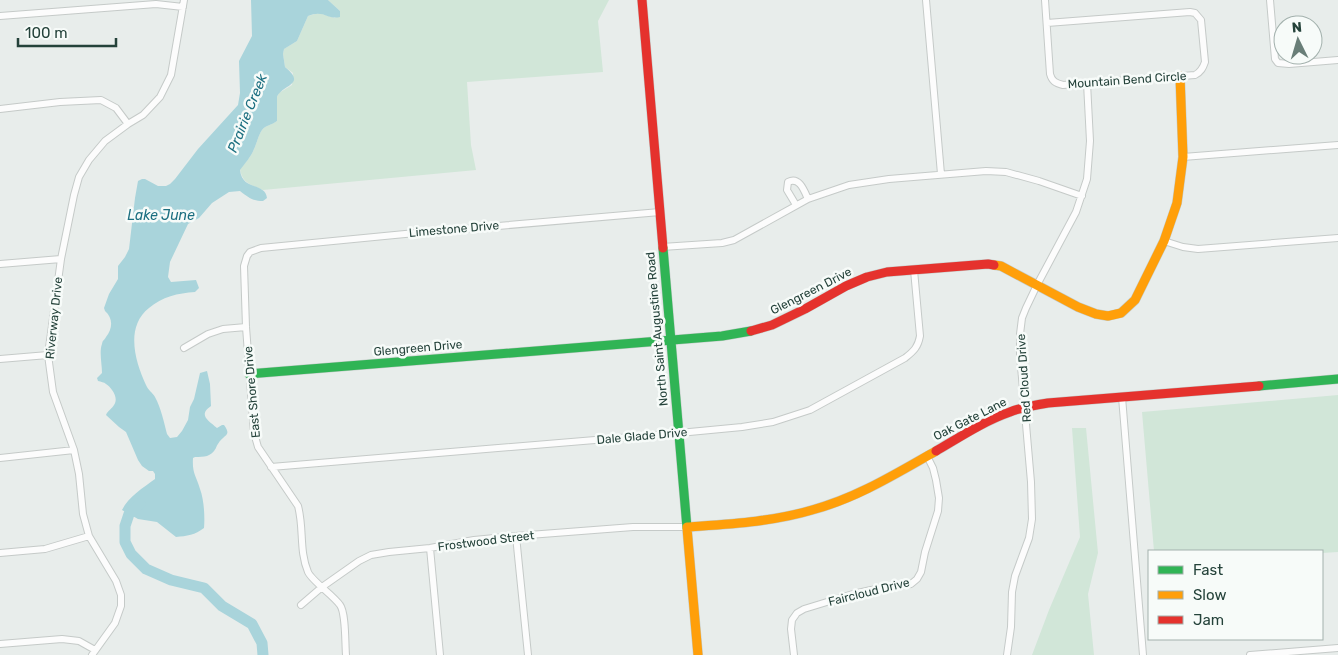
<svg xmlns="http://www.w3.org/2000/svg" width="1338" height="655" viewBox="0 0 1338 655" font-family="Rubik,sans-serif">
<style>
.green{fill:#d1e6d8}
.water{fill:#a9d4db}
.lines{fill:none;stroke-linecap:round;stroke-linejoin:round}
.river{stroke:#a9d4db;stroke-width:11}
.street-casing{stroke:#c5cac8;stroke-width:8}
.fast-casing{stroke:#c3cbc8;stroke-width:10}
.slow-casing{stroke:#c3cbc8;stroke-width:10}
.jam-casing{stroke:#c3cbc8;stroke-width:10}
.street{stroke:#fcfcfc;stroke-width:6}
.fast{stroke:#30b455;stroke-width:9}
.slow{stroke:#ff9f0a;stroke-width:9}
.jam{stroke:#e5322d;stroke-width:9}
.labels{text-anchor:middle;stroke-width:5;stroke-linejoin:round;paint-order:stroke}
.street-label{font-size:12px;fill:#24423a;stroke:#f7fbf9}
.water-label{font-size:14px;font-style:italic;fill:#1c6f80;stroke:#f7fbf9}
</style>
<rect width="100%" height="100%" fill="#e8edeb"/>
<!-- green -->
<path class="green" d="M328 0H609L598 21 603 72 467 82 471 145 476 170 263 190C251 185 242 183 240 169 245 163 251 157 254 149 257 143 258 136 262 130 266 125 272 125 277 121V97L279 93 292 85 293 73 285 67 283 54 284 49 297 41 308 16 319 13 335 18 340 11Z
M1338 395V552L1322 553V551H1154L1142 412Z
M1072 428H1086L1098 553 1088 594 1094 655H1032L1049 610 1080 537Z"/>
<!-- water -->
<path class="water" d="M251 0H328L340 11V17C327 20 324 9 308 16L297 41 284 49 283 54 285 67C307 85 283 84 277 97V121C272 125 266 125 262 130 258 136 257 143 254 149 251 157 245 163 240 170 242 191 265 182 267 198L263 201C252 201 248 197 240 191L229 192 212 203 199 218 188 224 170 262 168 277 171 282 196 280 199 288 195 292C178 293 162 297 149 308 125 327 135 361 146 385 148 390 153 393 155 397 161 408 164 422 167 434L170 438 177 437 182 431 188 420 190 407 194 399 200 373 207 371 210 384 211 406C198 415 208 420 217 428L222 425H224C231 435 226 434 220 441 219 442 216 447 216 448 211 457 204 457 195 457L193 458C192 474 196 475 200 489 204 499 205 517 204 528 195 535 187 536 176 537L157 522 138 519 122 510C129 496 143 488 155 479V474L153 471H149L142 466 138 460 126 432 119 427 106 415C108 410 112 409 114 405 119 398 112 388 106 384 104 382 101 382 98 381L97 378 102 373C102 364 99 352 102 344 103 339 104 341 106 337 113 328 113 318 105 311L104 308 109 294 118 279V266L125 257 129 249 135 198 138 181 142 179H145L158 186H166L170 184 175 179 198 149 238 105 240 93 239 61 252 36Z"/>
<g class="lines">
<!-- river -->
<path class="river" d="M140 504 129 514 125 526V542L131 554 146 569 171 580 204 588 222 606 252 624 262 643 263 655"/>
<!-- street casing -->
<g class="street-casing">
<path id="street" d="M926 0 941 174
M1045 0 1050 74C1052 81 1055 83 1063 85L1195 75C1201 72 1203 68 1205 62L1201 20 1195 13 1190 12 1047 23
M1270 0 1275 59 1278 63 1289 64 1338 60
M0 16 156 4 183 7
M0 109 60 102 101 100 116 108 128 124
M1183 157 1338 145
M796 205 787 190 788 182C799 176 804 190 808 199
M1164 241 1183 247 1198 249 1338 238
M662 247 722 243 734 240 808 199 849 185 889 179 986 171 1006 172 1039 181 1082 196
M0 264 61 259
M184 348 208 334 223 329 246 327
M0 359 48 355
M1122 397 1143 655
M0 458 74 450
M271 467 679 433 742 427 773 422 810 410 905 358C914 351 918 347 920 336L914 270
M516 536 528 655
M430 548 440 655
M0 553 45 549 89 536
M301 605 322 587 359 561 371 555 389 552 430 548 474 540 516 536 633 527H687
M0 644 62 639 79 641 95 650
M92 655 115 623 121 606V595L116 581 89 536 83 514 79 474 74 450 53 392 48 355 61 259 74 195 79 177 89 160 105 141 128 124 143 115 160 97 171 75 184 0
M346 655C345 644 346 613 340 605 333 595 312 581 308 572 299 551 304 528 298 506L258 447 254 433 246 327 244 266 247 256 250 252 261 248 405 234 660 212
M794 655 791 629 792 620 797 613 804 609 853 594 871 590 911 584 917 579 921 572 925 552 938 511 939 498 936 480 933 468 927 456
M1007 655 1011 627 1012 592 1015 576 1029 538 1032 519 1031 482 1020 355V334L1022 318 1026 308 1037 285 1076 212 1087 179 1090 141 1087 83
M1250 655 1338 648"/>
</g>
<!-- fast casing -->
<g class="fast-casing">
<path id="fast" d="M663 248 687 528
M249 374 722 336 751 331
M1259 386 1338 379"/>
</g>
<!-- slow casing -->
<g class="slow-casing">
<path id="slow" d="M994 265 1001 266 1078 307 1096 314 1108 316 1121 313 1135 300 1164 241 1177 203 1183 157 1180 76
M687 527C729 524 772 522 812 510 857 498 897 473 936 451
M687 528 698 655"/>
</g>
<!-- jam casing -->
<g class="jam-casing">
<path id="jam" d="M642 0 663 248
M751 331 772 325 805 309 846 286 867 277 887 272 988 264 994 265
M936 451C960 437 984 421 1010 412 1022 407 1035 405 1048 403L1259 386"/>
</g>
<!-- street -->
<use href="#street" class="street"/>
<!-- fast -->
<use href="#fast" class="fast"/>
<!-- slow -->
<use href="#slow" class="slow"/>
<!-- jam -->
<use href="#jam" class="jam"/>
</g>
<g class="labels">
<!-- street labels -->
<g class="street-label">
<text transform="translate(1127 80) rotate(-4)" y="4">Mountain Bend Circle</text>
<text transform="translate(454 229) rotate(-5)" y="4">Limestone Drive</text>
<text transform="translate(811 291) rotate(-27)" y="4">Glengreen Drive</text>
<text transform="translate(54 318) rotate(-84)" y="4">Riverway Drive</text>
<text transform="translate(657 329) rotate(-95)" y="4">North Saint Augustine Road</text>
<text transform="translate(418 348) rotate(-5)" y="4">Glengreen Drive</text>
<text transform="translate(1024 378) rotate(-94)" y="4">Red Cloud Drive</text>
<text transform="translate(252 392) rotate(-95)" y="4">East Shore Drive</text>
<text transform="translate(970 419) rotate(-27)" y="4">Oak Gate Lane</text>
<text transform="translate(642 436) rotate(-5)" y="4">Dale Glade Drive</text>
<text transform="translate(486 541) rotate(-7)" y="4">Frostwood Street</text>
<text transform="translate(869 592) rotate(-14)" y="4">Faircloud Drive</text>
</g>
<!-- water labels -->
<g class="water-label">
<text transform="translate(247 113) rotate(-68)" y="5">Prairie Creek</text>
<text x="161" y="220">Lake June</text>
</g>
</g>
<!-- legend -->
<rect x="1148" y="550" width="175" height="90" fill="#f7fbf9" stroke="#a3b1ad"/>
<rect x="1158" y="566" width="25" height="8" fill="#30b455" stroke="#a3b1ad"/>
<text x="1193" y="575" font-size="15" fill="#24423a">Fast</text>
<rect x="1158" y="591" width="25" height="8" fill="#ff9f0a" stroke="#a3b1ad"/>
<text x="1193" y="600" font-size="15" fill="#24423a">Slow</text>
<rect x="1158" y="616" width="25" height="8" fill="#e5322d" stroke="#a3b1ad"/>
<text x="1193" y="625" font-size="15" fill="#24423a">Jam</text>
<!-- north arrow -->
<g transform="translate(1298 40) rotate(355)"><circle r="24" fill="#f7fbf9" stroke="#a3b1ad"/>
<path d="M0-4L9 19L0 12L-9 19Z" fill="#697e78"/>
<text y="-8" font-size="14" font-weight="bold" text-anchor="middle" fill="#24423a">N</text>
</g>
<!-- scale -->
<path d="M18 38v8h98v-8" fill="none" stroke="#24423a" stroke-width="2.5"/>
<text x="25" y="38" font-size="15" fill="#24423a" stroke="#f7fbf9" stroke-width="4" paint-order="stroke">100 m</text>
</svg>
